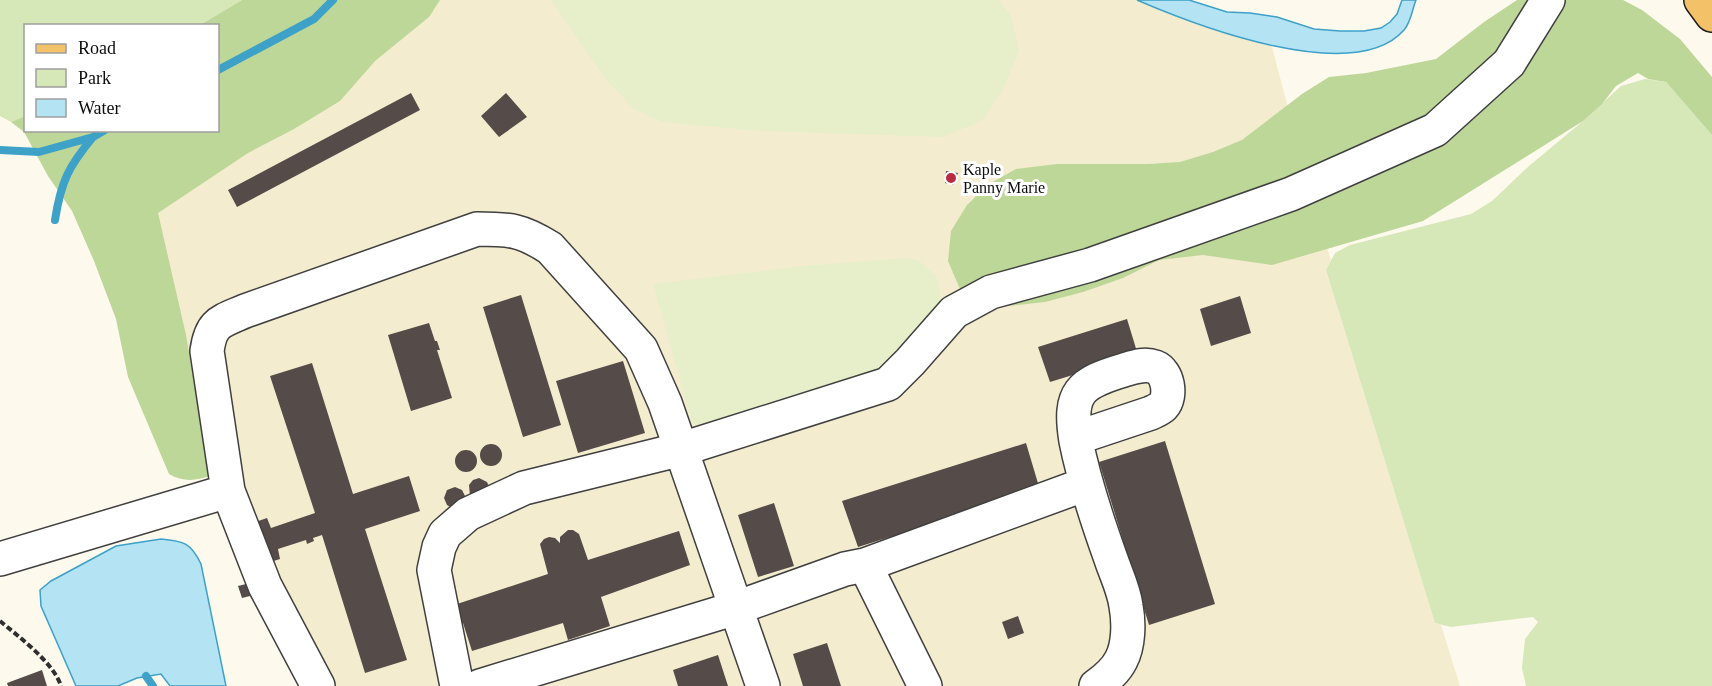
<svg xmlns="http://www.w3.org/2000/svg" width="1712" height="686" viewBox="0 0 1712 686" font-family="Georgia,serif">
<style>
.farmland{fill:#f3ecce}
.green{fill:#d6e7b8}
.forest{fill:#bcd798}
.pitch{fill:#e6efca}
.water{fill:#b4e3f4;stroke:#3da1c8;stroke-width:1.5}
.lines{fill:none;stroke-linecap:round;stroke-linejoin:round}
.stream{stroke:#3da1c8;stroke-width:8}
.building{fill:#554c49}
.minor-casing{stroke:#404040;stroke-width:36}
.major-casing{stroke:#1e1e1e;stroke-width:36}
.path{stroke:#2f2f2f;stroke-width:4;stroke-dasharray:6 3;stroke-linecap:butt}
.minor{stroke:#fff;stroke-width:33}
.major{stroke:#f3c168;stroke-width:33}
.poi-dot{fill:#b72a41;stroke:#fff;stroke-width:2}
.labels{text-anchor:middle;stroke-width:6;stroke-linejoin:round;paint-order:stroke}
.poi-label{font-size:16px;fill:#0d0d0d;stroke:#fff;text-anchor:start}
</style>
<rect width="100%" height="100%" fill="#fef9ed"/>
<!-- farmland -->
<path class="farmland" d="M349 0H1160L1268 32 1312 199 1331 260 1326 270 1331 286 1435 623 1441 625 1460 686H305L220 492 189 382 132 131 218 130Z"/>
<!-- green -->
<path class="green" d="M0 0H242L200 25 26 26 25 116 11 122 0 116Z
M1645 79 1666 82 1712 135V686H1526L1522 668 1525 639 1538 622 1533 617 1451 627 1435 623 1326 270 1335 253 1350 245 1471 214 1492 201 1529 166 1583 121 1621 86Z"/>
<!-- forest -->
<path class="forest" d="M242 0H440L429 17 375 61 340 101 294 129 248 153 158 213 186 335 210 476C195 481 183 482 169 474L128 377 116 319 94 261 72 211 48 176 24 132 11 122 25 116 26 130H218V26L200 25Z
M1517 0H1623L1642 10 1680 39 1712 77V135L1666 82 1648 79 1638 73 1616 86 1602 104 1583 121 1423 221 1272 265 1203 255 1159 260 1123 278 1083 292 1045 302 982 309 963 296 948 261 951 231 967 205 989 184 1016 169 1057 164H1149L1180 162 1213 152 1242 140 1302 94 1329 77 1366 73 1436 59 1484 22Z"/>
<!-- pitch -->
<path class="pitch" d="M551 0H998L1011 16 1019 50 1003 89 983 120 943 137 760 131 662 122 633 108 603 76Z
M906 258 918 260 936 276 941 297 932 323 884 380 708 433 692 422 653 284 803 266Z"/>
<!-- water -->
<path class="water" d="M1137 0H1189L1227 12 1250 13 1277 17 1314 29 1340 31H1364L1381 28 1390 22 1397 14 1402 0H1416C1412 10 1411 22 1404 30 1354 87 1195 25 1137 0Z
M161 539C184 541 191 543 201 564L226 686H170L161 674 137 678 118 686H76L41 606 40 590 51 581 116 546Z"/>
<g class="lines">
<!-- stream -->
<path class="stream" d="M218 70 314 19 333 0
M0 150 39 152 93 137 105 130
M55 220C61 181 69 166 93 137
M146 676 153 686"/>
</g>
<!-- building -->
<path class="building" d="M411 93 420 110 237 207 228 190Z
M506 93 527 117 499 137 481 116Z
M946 171 958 173 953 185 945 183Z
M521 295 561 425 523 437 483 307Z
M1240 296 1251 333 1211 346 1200 309Z
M1127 319 1138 355 1050 382 1038 347Z
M429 323 435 341H437L440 350H437L452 398 411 411 388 335Z
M623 361 645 433 578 453 556 381Z
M312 363 353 494 409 476 420 511 365 529 407 660 365 673 322 535 313 538 314 541 307 544 306 540 278 549 280 559 264 564 250 524 267 518 271 528 315 513 270 376Z
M1165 441 1215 604 1149 625 1099 462Z
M1026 443 1040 490 858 547 842 501Z
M480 455a11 11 0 1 1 22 0a11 11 0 1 1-22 0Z
M455 461a11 11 0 1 1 22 0a11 11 0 1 1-22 0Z
M479 478 487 482 490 489 470 496 469 485 473 480Z
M455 487 462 490 466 498 452 508 447 505 444 498 447 490Z
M774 503 794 566 758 577 738 515Z
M568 530H573L579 534 588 560 679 531 690 565 601 597 610 626 568 640 563 623 472 651 463 623 456 626 452 613 459 611 457 604 548 574 540 544 544 539 549 537 555 538 560 543V537Z
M246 584 250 596 242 598 238 586Z
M1018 616 1024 633 1008 639 1002 622Z
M827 643 841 686H803L793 654Z
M718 655 728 686H678L673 670Z
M42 670 47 686H8L7 683Z"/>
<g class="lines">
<!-- minor casing -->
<g class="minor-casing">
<path id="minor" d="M1076 438 1151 413C1155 411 1160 409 1163 406 1172 396 1168 372 1155 367 1144 363 1134 367 1124 370 1080 383 1068 392 1076 441 1084 481 1097 520 1111 559 1116 574 1124 590 1126 606 1129 622 1129 645 1121 660 1116 670 1106 679 1096 686
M0 559 228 491
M865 565 1086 484
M318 686 265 586 228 491 207 351C211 322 220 322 245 311L477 229C510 229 522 230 550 248L641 349 665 403 763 686
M457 686 434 570 439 547 445 534 468 514 524 488 682 449 888 384 910 362 954 312 991 292 1090 265 1291 194 1435 130 1509 63 1548 0
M480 686 736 608 845 569 865 565 925 686"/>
</g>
<!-- major casing -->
<g class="major-casing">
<path id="major" d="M1701 0 1712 15"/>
</g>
<!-- path -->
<path class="path" d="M0 621C18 636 54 663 61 686"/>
<!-- minor -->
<use href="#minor" class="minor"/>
<!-- major -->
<use href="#major" class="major"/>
</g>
<!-- markers -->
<circle class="poi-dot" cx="951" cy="178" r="6"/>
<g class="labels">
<!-- poi labels -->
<g class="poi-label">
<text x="963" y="175">Kaple<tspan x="963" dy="18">Panny Marie</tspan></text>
</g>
</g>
<!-- legend -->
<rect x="24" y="24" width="195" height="108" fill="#ffffff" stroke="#9e9e9e" stroke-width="1.5"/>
<rect x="36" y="44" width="30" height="9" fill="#f3c168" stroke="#9e9e9e" stroke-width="1.5"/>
<text x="78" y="54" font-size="18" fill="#0d0d0d">Road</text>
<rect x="36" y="69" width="30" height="18" fill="#d6e7b8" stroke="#9e9e9e" stroke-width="1.5"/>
<text x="78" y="84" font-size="18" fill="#0d0d0d">Park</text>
<rect x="36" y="99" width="30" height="18" fill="#b4e3f4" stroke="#9e9e9e" stroke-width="1.5"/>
<text x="78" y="114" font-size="18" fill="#0d0d0d">Water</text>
</svg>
